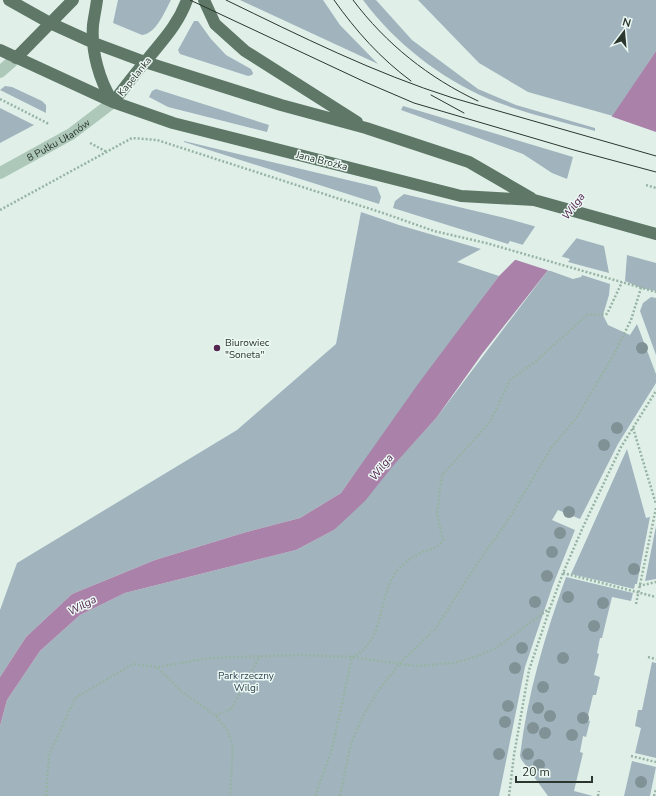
<svg xmlns="http://www.w3.org/2000/svg" width="656" height="796" viewBox="0 0 656 796" font-family="'Nunito Sans',sans-serif">
<style>
.green{fill:#a1b4be}
.water{fill:#aa82a9}
.pier{fill:#e0f0e9}
.lines{fill:none;stroke-linecap:round;stroke-linejoin:round}
.path{stroke:#97b3a3;stroke-width:2.5;stroke-dasharray:2 2;stroke-linecap:butt}
.minor{stroke:#adc7b9;stroke-width:12}
.major{stroke:#5e7766;stroke-width:12}
.tram{stroke:#2b372e;stroke-width:1}
.tree{fill:#809296}
.poi-dot{fill:#542550;stroke:#ecf8f3;stroke-width:1.5}
.labels{text-anchor:middle;stroke-width:3;stroke-linejoin:round;paint-order:stroke}
.street-label{font-size:10px;fill:#2b372e;stroke:#ecf8f3}
.poi-label{font-size:10px;fill:#2b372e;stroke:#ecf8f3;text-anchor:start}
.park-label{font-size:10px;fill:#314652;stroke:#ecf8f3}
.water-label{font-size:11px;font-style:italic;fill:#542550;stroke:#ecf8f3}
</style>
<rect width="100%" height="100%" fill="#e0f0e9"/>
<!-- green -->
<path class="green" d="M118 0H171C165 11 156 34 142 35L113 23Z
M240 0H323L340 25 378 64Z
M363 0H376L412 40 478 89 516 105 595 128V131C560 121 523 113 489 99 440 78 395 43 363 0Z
M418 0H656V51L613 116 528 92 479 63Z
M194 21H198L211 39 226 55 251 69 253 73 252 75 248 76 180 54 178 50Z
M5 86 12 87 42 101 46 105V113L0 90Z
M156 89 269 125 267 132 168 107 149 97 152 91Z
M403 106 573 157 567 179 552 173 523 154 401 110Z
M0 108 34 125 0 143Z
M184 141 377 187 381 197 379 204 184 142Z
M404 194 505 218 604 246 609 273 568 262 570 259 510 241 508 244 393 208 395 201Z
M361 212 399 225 481 249 457 262 499 276 341 493 300 518 243 533 155 560 72 594 26 637 0 677V610L17 563 237 430 336 344Z
M627 255 656 263V291L641 288 625 281Z
M548 270 573 279 581 277 582 275 610 284 609 295 603 315 608 325 630 335 637 324 656 374V383L618 444 580 519 558 510 552 520 575 530 553 585 525 667 499 796H0V726L7 700 40 651 80 615 125 593 296 550 334 530 437 417Z
M651 297 656 298V355L640 311 643 303Z
M627 449 646 518 650 517 637 584H635L634 589 571 574Z
M656 526V579L645 581Z
M566 577 633 593 631 601 612 597 602 638H600L597 653 599 654 594 675 600 677 596 695H593L587 720 590 721 586 737 583 736 580 752 583 753 574 791 593 796H548L521 759 520 756C527 695 545 635 566 577Z
M652 662 656 663V758L635 753 641 728 635 726 638 710H642Z
M632 761 656 767 650 796H624Z"/>
<!-- water -->
<path class="water" d="M656 51V136L548 270 482 354 437 417 392 467 365 501 334 530 296 550 125 593 80 615 40 651 7 700 0 726V677L26 637 72 594 155 560 243 533 300 518 341 493 418 384 499 276 516 259Z"/>
<!-- pier -->
<path class="pier" d="M610 116 656 132V140L550 271 513 259Z"/>
<g class="lines">
<!-- path -->
<path class="path" d="M0 99 49 124
M90 143 107 152
M646 185 656 188
M0 210 132 138 157 140 383 213 434 231 486 243 656 292
M633 428 656 504
M563 573 656 597
M639 586 656 582
M636 604 656 508
M648 657 656 659
M158 668 182 692 216 716 227 730 233 746 230 796
M216 716 232 708 260 656
M631 756 656 762
M46 796 49 755 75 698 133 664 158 667 210 658 300 655 352 657 415 666 454 663 475 657 496 648 550 608
M315 796 332 749 352 657C380 646 379 607 390 583 396 569 407 560 420 553 430 548 437 550 443 540L437 514 442 475 490 422 510 380 536 361 587 315 607 314 622 282
M340 796 351 744 364 714 378 691 400 663 436 628 478 562 506 523 551 448 577 417 613 356 631 320 641 288
M509 796 514 755 529 670 550 608 563 573 583 527 621 447 656 391
M598 796 599 791
M654 796 656 789"/>
<!-- minor -->
<g class="minor">
<path d="M0 72 16 58"/>
<path id="s1" d="M0 173 71 134 113 102"/>
</g>
<!-- major -->
<path class="major" d="M9 0 50 23 94 43 145 62 281 105 366 128 469 162 531 198
M97 0C96 8 94 17 93 25 91 50 99 81 113 102
M204 0 215 24 245 51 357 122
M0 50 113 102 173 123 461 196 534 200 656 234
M16 58 73 0
M113 102C124 89 134 74 146 61 162 41 178 25 187 0"/>
<!-- tram -->
<path class="tram" d="M190 0 365 82 414 103 574 150 656 172
M226 0C300 36 374 73 453 98L656 156
M334 0C356 31 380 58 411 81
M353 0C386 44 429 78 478 101
M431 95 464 113"/>
</g>
<!-- trees -->
<g class="tree">
<circle cx="642" cy="348" r="6"/>
<circle cx="617" cy="428" r="6"/>
<circle cx="604" cy="445" r="6"/>
<circle cx="569" cy="512" r="6"/>
<circle cx="560" cy="533" r="6"/>
<circle cx="552" cy="552" r="6"/>
<circle cx="634" cy="569" r="6"/>
<circle cx="547" cy="576" r="6"/>
<circle cx="568" cy="597" r="6"/>
<circle cx="535" cy="602" r="6"/>
<circle cx="603" cy="603" r="6"/>
<circle cx="594" cy="626" r="6"/>
<circle cx="522" cy="648" r="6"/>
<circle cx="563" cy="658" r="6"/>
<circle cx="515" cy="668" r="6"/>
<circle cx="543" cy="687" r="6"/>
<circle cx="508" cy="706" r="6"/>
<circle cx="538" cy="708" r="6"/>
<circle cx="550" cy="716" r="6"/>
<circle cx="583" cy="718" r="6"/>
<circle cx="505" cy="722" r="6"/>
<circle cx="533" cy="728" r="6"/>
<circle cx="545" cy="733" r="6"/>
<circle cx="572" cy="735" r="6"/>
<circle cx="499" cy="754" r="6"/>
<circle cx="528" cy="754" r="6"/>
<circle cx="539" cy="765" r="6"/>
<circle cx="641" cy="782" r="6"/>
</g>
<!-- markers -->
<circle class="poi-dot" cx="217" cy="348" r="4"/>
<g class="labels">
<!-- street labels -->
<g class="street-label">
<text transform="translate(134 76) rotate(-51)" y="4">Kapelanka</text>
<text dy="4" stroke="none"><textPath href="#s1" startOffset="67">8 Pułku Ułanów</textPath></text>
<text transform="translate(322 160) rotate(14)" y="4">Jana Brożka</text>
</g>
<!-- poi labels -->
<g class="poi-label">
<text x="225" y="346">Biurowiec<tspan x="225" dy="12">"Soneta"</tspan></text>
</g>
<!-- park labels -->
<g class="park-label">
<text x="246" y="679">Park rzeczny<tspan x="246" dy="12">Wilgi</tspan></text>
</g>
<!-- water labels -->
<g class="water-label">
<text transform="translate(573 206) rotate(-53)" y="4">Wilga</text>
<text transform="translate(381 467) rotate(-51)" y="4">Wilga</text>
<text transform="translate(82 605) rotate(-28)" y="4">Wilga</text>
</g>
</g>
<!-- north arrow -->
<g transform="translate(624 32) rotate(16)" stroke="#ecf8f3" stroke-width="3" paint-order="stroke">
<path d="M0-3L7 15L0 10L-7 15Z" fill="#2b372e"/>
<text y="-6" font-size="11" font-weight="bold" text-anchor="middle" fill="#2b372e">N</text>
</g>
<!-- scale -->
<path d="M516 776v6h76v-6" fill="none" stroke="#2b372e" stroke-width="2"/>
<text x="522" y="776" font-size="12" fill="#2b372e" stroke="#ecf8f3" stroke-width="3" paint-order="stroke">20 m</text>
</svg>
